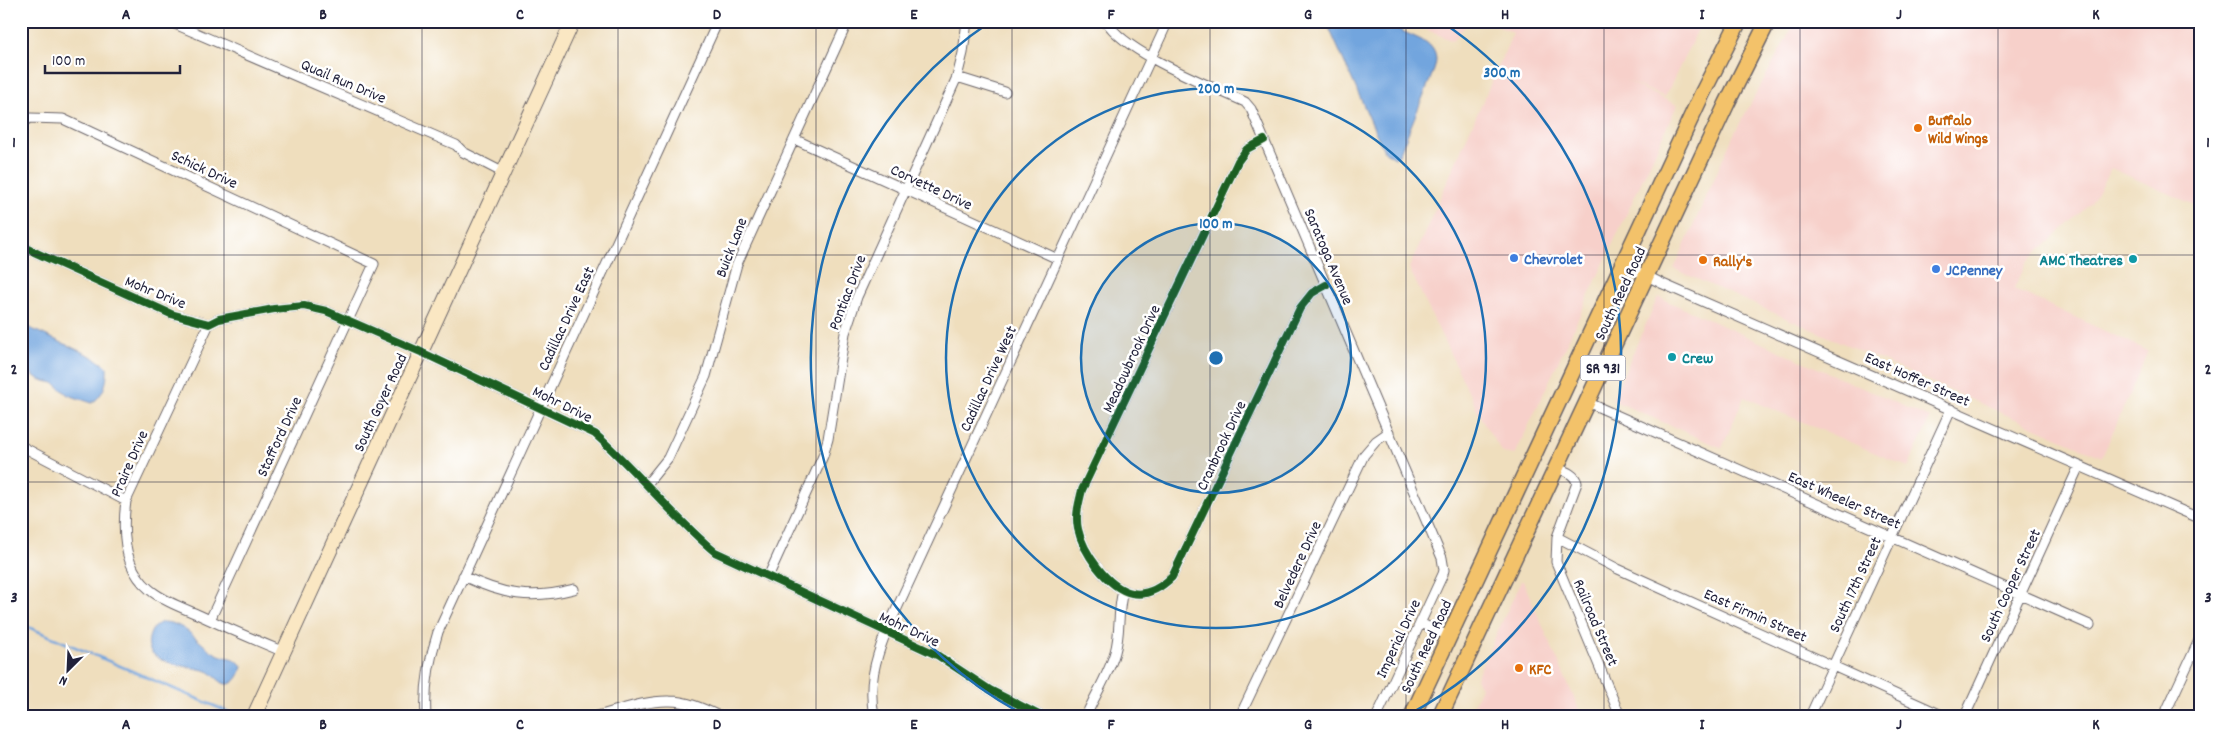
<svg xmlns="http://www.w3.org/2000/svg" width="2222" height="737" viewBox="0 0 2222 737" font-family="Dekko,sans-serif">
<style>
.built{fill:#f7d0ca}
.water{fill:#72a5de;stroke:#4a648c}
.lines{fill:none;stroke-linecap:round;stroke-linejoin:round}
.stream{stroke:#72a5de;stroke-width:2.5}
.street-casing{stroke:#6a6468;stroke-width:11}
.secondary-casing{stroke:#6a6468;stroke-width:16}
.primary-casing{stroke:#6a6468;stroke-width:18}
.street{stroke:#fff;stroke-width:9}
.secondary{stroke:#fae7c3;stroke-width:14}
.primary{stroke:#f3c26a;stroke-width:15}
.cycleway-casing{stroke:#fff;stroke-width:11}
.cycleway{stroke:#1b5e20;stroke-width:8}
.grid{fill:none;stroke:#22223b;stroke-width:1;stroke-opacity:0.55}
.ring{fill:none;stroke:#1f6fb2;stroke-width:2.5}
.food-dot{fill:#e8710a;stroke:#fff;stroke-width:2}
.shop-dot{fill:#3f7fe0;stroke:#fff;stroke-width:2}
.culture-dot{fill:#0f9aa8;stroke:#fff;stroke-width:2}
.labels{text-anchor:middle;stroke-width:5;stroke-linejoin:round;paint-order:stroke}
.shield{fill:#fff;stroke:#646476;stroke-width:1}
.shield-label{font-size:15px;font-weight:bold;fill:#22223b}
.street-label{font-size:16px;fill:#22223b;stroke:#fff}
.food-label{font-size:16px;font-weight:bold;fill:#c56008;stroke:#fff;text-anchor:start}
.shop-label{font-size:16px;font-weight:bold;fill:#366cbe;stroke:#fff;text-anchor:start}
.culture-label{font-size:16px;font-weight:bold;fill:#0d838f;stroke:#fff;text-anchor:end}
.centre{fill:#1f6fb2;stroke:#fff;stroke-width:2.5}
.ring-label{font-size:15px;text-anchor:middle;font-weight:bold;fill:#1f6fb2;stroke:#fff;stroke-width:5;stroke-linejoin:round;paint-order:stroke}
.neatline{fill:none;stroke:#22223b;stroke-width:2}
.grid-label{font-size:16px;text-anchor:middle;font-weight:bold;fill:#22223b}
</style>
<rect width="100%" height="100%" fill="#fff"/>
<filter id="ink" filterUnits="userSpaceOnUse"><feTurbulence type="fractalNoise" baseFrequency=".02" numOctaves="2"/><feDisplacementMap in="SourceGraphic" scale="10" xChannelSelector="R" yChannelSelector="G"/><feConvolveMatrix kernelMatrix="1 2 1 2 8 2 1 2 1" color-interpolation-filters="sRGB"/></filter>
<filter id="wash" filterUnits="userSpaceOnUse"><feTurbulence type="fractalNoise" baseFrequency=".0096" numOctaves="4" result="noise"/><feDisplacementMap in="SourceGraphic" scale="20" xChannelSelector="R" yChannelSelector="G"/><feGaussianBlur stdDeviation="1.12" result="paint"/><feColorMatrix in="noise" values="0 0 0 0 0 0 0 0 0 0 0 0 0 0 0 0 0 1.4 0 .05"/><feComposite in="paint" operator="in"/></filter>
<g filter="url(#wash)">
<rect width="100%" height="100%" fill="#efdebd"/>
<!-- built -->
<path class="built" d="M1406 21H1469L1453 41Z
M1486 21H1702L1665 97 1624 80 1677 105 1515 455 1503 453 1484 424 1409 268 1513 33Z
M1796 21H2201V208L2111 168 2091 203 2027 262 2014 289 2148 351 2102 457 1674 269 1734 134Z
M1658 297 1930 418 1908 467 1744 397 1722 448 1612 400Z
M1521 581H1523L1582 716H1468L1481 688 1476 678Z"/>
<!-- water -->
<path class="water" d="M1326 21H1380L1426 42C1436 50 1438 58 1434 70L1399 155 1395 158 1384 151Z
M21 324 93 357 107 367C108 381 104 395 92 403L68 395 54 383 40 380 33 375 21 360Z
M163 622C186 622 199 645 217 654 227 659 235 656 242 666 241 673 237 682 229 684 221 686 214 673 207 671 192 666 142 665 149 638 151 630 155 624 163 622Z"/>
<g class="lines">
<!-- stream -->
<path class="stream" d="M21 624 238 716"/>
</g>
</g>
<g filter="url(#ink)">
<g class="lines">
<!-- street casing -->
<g class="street-casing">
<path id="street" d="M168 21 456 145 463 152 504 173
M1106 21C1126 54 1209 85 1245 102L1251 109 1442 558 1444 570 1443 574 1377 716
M957 77 1005 92
M21 123 30 118 63 119 374 264 210 620
M794 139 1058 259
M1264 140 1247 149 1238 161 1082 490C1079 503 1075 515 1078 529 1081 543 1088 555 1097 567 1119 595 1143 605 1172 577L1300 308 1312 293 1326 285
M21 246 171 314 209 324 219 319 274 309 304 306 326 311 421 352 595 434C637 471 672 516 715 552L937 655 990 690 1041 716
M1623 264 1663 284 2201 519
M209 324 126 501C122 531 123 567 149 589 163 601 183 608 199 615 227 628 255 640 284 652
M1587 402 2090 625
M21 446 126 501
M1557 468C1565 471 1575 474 1577 483L1557 537 1556 562 1620 716
M647 484 668 458 706 376 737 264 848 21
M1557 537 1618 569 1944 716
M463 576C503 595 531 600 574 589
M768 577 823 456 828 439 845 333 857 297 957 77 963 53 967 21
M1420 623 1449 636
M426 716C424 686 429 660 438 632L718 21
M597 716C620 710 647 700 670 701 687 701 704 709 719 716
M874 716C868 685 875 660 886 632L1168 21
M1086 716C1095 695 1109 674 1115 652 1121 632 1117 612 1123 591
M1240 716 1364 455 1376 441 1389 432
M1810 716 1951 409
M1965 716 2079 466
M2164 716 2201 636"/>
</g>
<!-- secondary casing -->
<g class="secondary-casing">
<path id="secondary" d="M254 716 573 21"/>
</g>
<!-- primary casing -->
<g class="primary-casing">
<path id="primary" d="M1412 716 1702 94 1739 21
M1440 716 1727 103 1768 21"/>
</g>
<!-- street -->
<use href="#street" class="street"/>
<!-- secondary -->
<use href="#secondary" class="secondary"/>
<!-- primary -->
<use href="#primary" class="primary"/>
<!-- cycleway casing -->
<g class="cycleway-casing">
<path id="cycleway" d="M1264 140 1247 149 1238 161 1082 490C1079 503 1075 515 1078 529 1081 543 1088 555 1097 567 1119 595 1143 605 1172 577L1300 308 1312 293 1326 285
M21 246 171 314 209 324 219 319 274 309 304 306 326 311 421 352 595 434C637 471 672 516 715 552L937 655 990 690 1041 716"/>
</g>
<!-- cycleway -->
<use href="#cycleway" class="cycleway"/>
</g>
</g>
<!-- grid -->
<path class="grid" d="M224 21V716M422 21V716M618 21V716M816 21V716M1012 21V716M1210 21V716M1406 21V716M1604 21V716M1800 21V716M1998 21V716M21 255H2201M21 482H2201"/>
<!-- distance rings -->
<circle cx="1216" cy="358" r="135" fill="#1f6fb2" fill-opacity=".12"/>
<g class="ring">
<circle cx="1216" cy="358" r="135"/>
<circle cx="1216" cy="358" r="270"/>
<path d="M1026 716A405 405 0 0 1 990 22M1442 22A405 405 0 0 1 1406 716"/>
</g>
<!-- markers -->
<g class="food-dot">
<circle cx="1918" cy="128" r="5"/>
<circle cx="1703" cy="260" r="5"/>
<circle cx="1519" cy="668" r="5"/>
</g>
<g class="shop-dot">
<circle cx="1514" cy="258" r="5"/>
<circle cx="1936" cy="269" r="5"/>
</g>
<g class="culture-dot">
<circle cx="2133" cy="259" r="5"/>
<circle cx="1672" cy="357" r="5"/>
</g>
<g class="labels">
<!-- shield labels -->
<rect class="shield" x="1580.5" y="355.5" width="45" height="25" rx="4"/>
<g class="shield-label">
<text x="1603" y="373">SR 931</text>
</g>
<!-- street labels -->
<g class="street-label">
<text transform="translate(344 80) rotate(23)" y="6">Quail Run Drive</text>
<text transform="translate(205 168) rotate(25)" y="6">Schick Drive</text>
<text transform="translate(932 186) rotate(25)" y="6">Corvette Drive</text>
<text transform="translate(730 247) rotate(-69)" y="6">Buick Lane</text>
<text transform="translate(1330 256) rotate(67)" y="6">Saratoga Avenue</text>
<text transform="translate(156 291) rotate(22)" y="6">Mohr Drive</text>
<text transform="translate(846 292) rotate(-69)" y="6">Pontiac Drive</text>
<text transform="translate(1619 293) rotate(-65)" y="6">South Reed Road</text>
<text transform="translate(565 318) rotate(-65)" y="6">Cadillac Drive East</text>
<text transform="translate(1130 358) rotate(-65)" y="6">Meadowbrook Drive</text>
<text transform="translate(987 378) rotate(-65)" y="6">Cadillac Drive West</text>
<text transform="translate(1918 378) rotate(24)" y="6">East Hoffer Street</text>
<text transform="translate(379 402) rotate(-65)" y="6">South Goyer Road</text>
<text transform="translate(563 403) rotate(26)" y="6">Mohr Drive</text>
<text transform="translate(278 436) rotate(-65)" y="6">Stafford Drive</text>
<text transform="translate(1220 445) rotate(-65)" y="6">Cranbrook Drive</text>
<text transform="translate(128 463) rotate(-66)" y="6">Praire Drive</text>
<text transform="translate(1845 499) rotate(24)" y="6">East Wheeler Street</text>
<text transform="translate(1296 564) rotate(-65)" y="6">Belvedere Drive</text>
<text transform="translate(1854 584) rotate(-65)" y="6">South 17th Street</text>
<text transform="translate(2009 585) rotate(-65)" y="6">South Cooper Street</text>
<text transform="translate(1756 614) rotate(24)" y="6">East Firmin Street</text>
<text transform="translate(1597 622) rotate(67)" y="6">Railroad Street</text>
<text transform="translate(910 628) rotate(25)" y="6">Mohr Drive</text>
<text transform="translate(1397 638) rotate(-65)" y="6">Imperial Drive</text>
<text transform="translate(1425 646) rotate(-65)" y="6">South Reed Road</text>
</g>
<!-- food labels -->
<g class="food-label">
<text x="1928" y="125">Buffalo<tspan x="1928" dy="18">Wild Wings</tspan></text>
<text x="1713" y="266">Rally's</text>
<text x="1529" y="674">KFC</text>
</g>
<!-- shop labels -->
<g class="shop-label">
<text x="1524" y="264">Chevrolet</text>
<text x="1946" y="275">JCPenney</text>
</g>
<!-- culture labels -->
<g class="culture-label">
<text x="2123" y="265">AMC Theatres</text>
<text x="1682" y="363" text-anchor="start">Crew</text>
</g>
</g>
<circle cx="1216" cy="358" r="8" class="centre"/>
<g class="ring-label">
<text x="1502" y="77">300 m</text>
<text x="1216" y="93">200 m</text>
<text x="1216" y="228">100 m</text>
</g>
<!-- margin -->
<rect width="2222" height="737" fill="none" stroke="#fff" stroke-width="55"/>
<!-- north arrow -->
<g transform="translate(68 670) rotate(204)" stroke="#ffffff" stroke-width="4" paint-order="stroke">
<path d="M0-4L9 19L0 12L-9 19Z" fill="#22223b"/>
<text y="-8" font-size="14" font-weight="bold" text-anchor="middle" fill="#22223b">N</text>
</g>
<!-- scale -->
<path d="M45 65v8h135v-8" fill="none" stroke="#22223b" stroke-width="2.5"/>
<text x="52" y="65" font-size="15" fill="#22223b" stroke="#ffffff" stroke-width="4" paint-order="stroke">100 m</text>
<rect x="28" y="28" width="2166" height="682" class="neatline"/>
<g class="grid-label">
<text x="126" y="19">A</text>
<text x="323" y="19">B</text>
<text x="520" y="19">C</text>
<text x="717" y="19">D</text>
<text x="914" y="19">E</text>
<text x="1111" y="19">F</text>
<text x="1308" y="19">G</text>
<text x="1505" y="19">H</text>
<text x="1702" y="19">I</text>
<text x="1899" y="19">J</text>
<text x="2096" y="19">K</text>
<text x="14" y="147">1</text>
<text x="2208" y="147">1</text>
<text x="14" y="374">2</text>
<text x="2208" y="374">2</text>
<text x="14" y="602">3</text>
<text x="2208" y="602">3</text>
<text x="126" y="729">A</text>
<text x="323" y="729">B</text>
<text x="520" y="729">C</text>
<text x="717" y="729">D</text>
<text x="914" y="729">E</text>
<text x="1111" y="729">F</text>
<text x="1308" y="729">G</text>
<text x="1505" y="729">H</text>
<text x="1702" y="729">I</text>
<text x="1899" y="729">J</text>
<text x="2096" y="729">K</text>
</g>
</svg>
